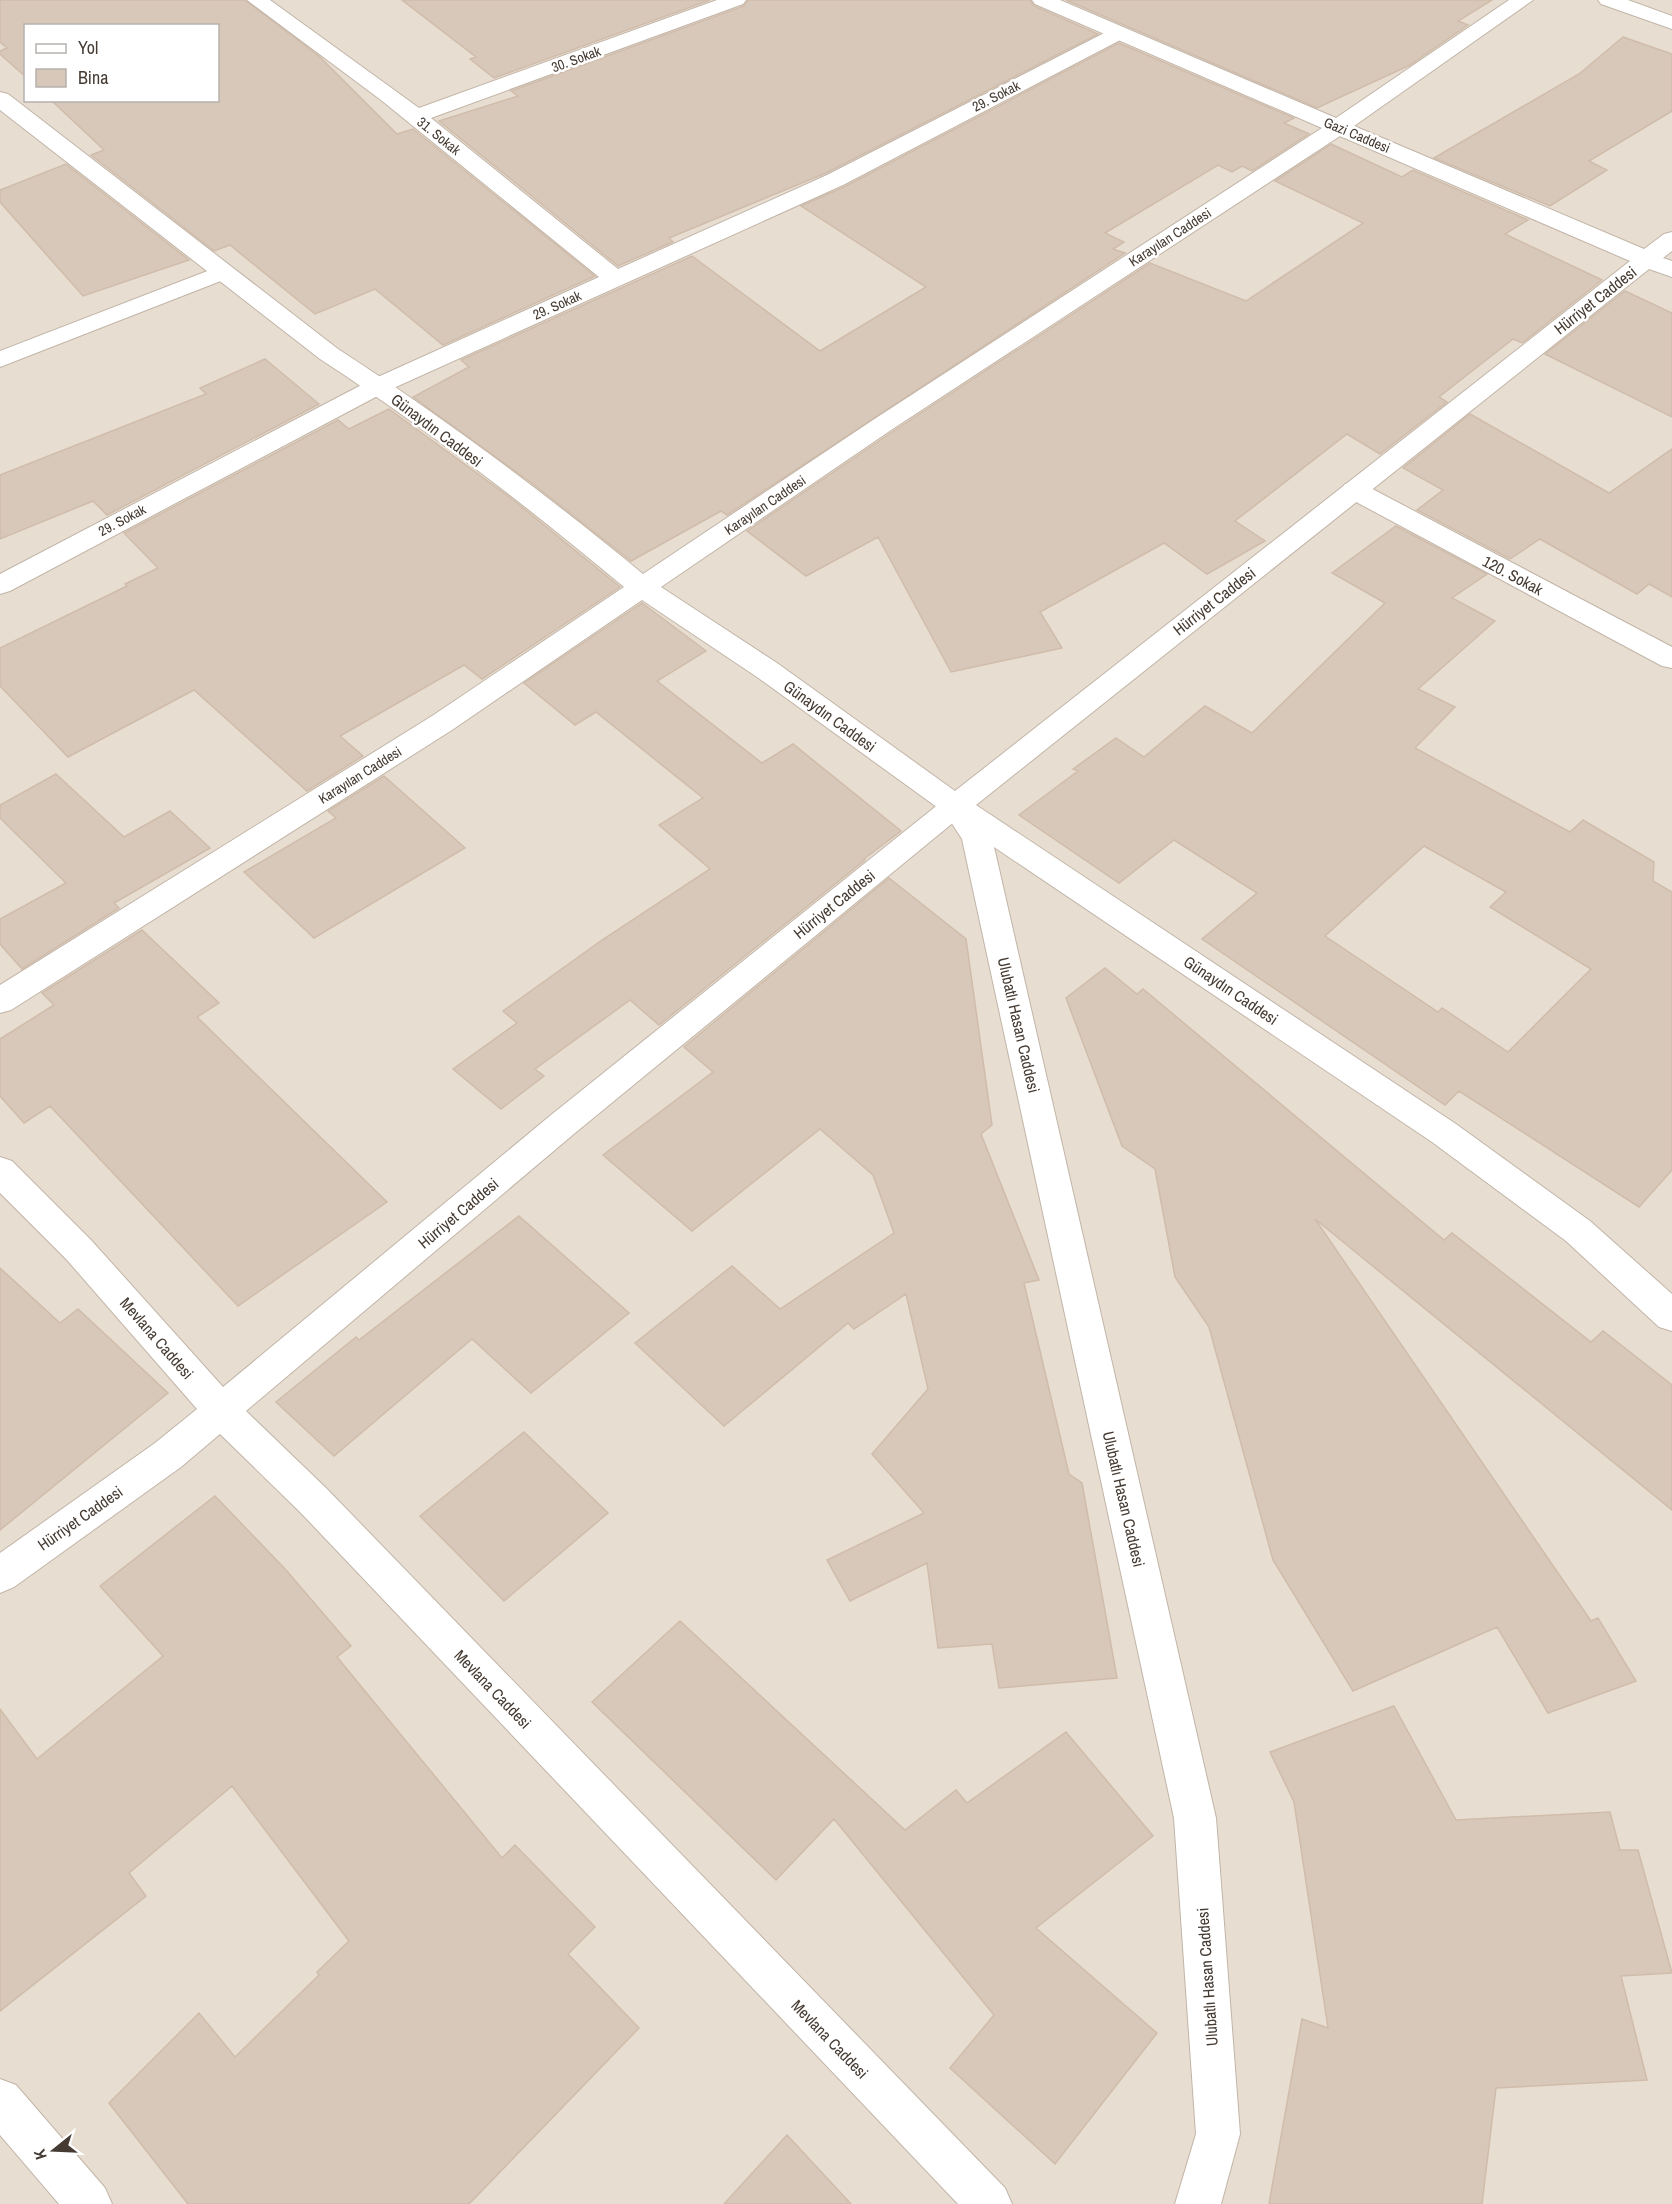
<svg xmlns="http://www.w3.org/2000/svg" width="1672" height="2204" viewBox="0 0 1672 2204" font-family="'Archivo Narrow',sans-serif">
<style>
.residential{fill:#e7ddd0;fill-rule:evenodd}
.building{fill:#d8c8ba;stroke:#d0bcaa;stroke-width:1.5;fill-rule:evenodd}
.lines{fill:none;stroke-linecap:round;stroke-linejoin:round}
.minor-casing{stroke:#c2b5a8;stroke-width:2}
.tertiary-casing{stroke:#c2b5a8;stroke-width:2}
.minor{fill:#fff;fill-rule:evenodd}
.tertiary{fill:#fff;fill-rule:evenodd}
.labels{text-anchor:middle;stroke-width:5;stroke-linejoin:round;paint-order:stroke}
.far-street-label{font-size:14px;fill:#453b33;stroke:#fff}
.street-label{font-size:16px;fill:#453b33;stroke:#fff}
</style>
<rect width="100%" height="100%" fill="#f3ece3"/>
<!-- residential -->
<path class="residential" d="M0 0H1672V2204H0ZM26 26H218V100H26Z"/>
<!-- building -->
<path class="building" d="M0 0H245L319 56 397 134 413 129 595 276 443 345 375 289 315 314 230 245 214 251 91 155 104 150 51 100H218V26H26V77L0 54V51L7 48 0 42Z
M402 0H710L494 78 470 59 476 57Z
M748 0H1030L1034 6 1098 34 826 173 669 238 673 242 618 266 439 121 518 96 511 91 744 6Z
M1066 0H1492L1458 21 1468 25 1410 65 1317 108Z
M1623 37 1672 54V111L1589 161 1607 170 1550 206 1434 158 1579 74Z
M1119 43 1294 118 1284 123 1309 134 1252 171 1242 166 1232 172 1218 165 1105 233 1124 242 1113 249 1125 253 727 515 721 511 631 561 533 484 413 397 469 367 461 360 692 256 820 351 926 287 801 206 844 187Z
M1331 144 1402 177 1413 170 1528 220 1505 234 1602 280 1522 343 1513 339 1439 397 1447 402 1380 454 1347 434 1235 521 1265 541 1207 574 1164 543 1040 612 1062 648 951 672 878 537 806 576 747 531 892 432 1150 263 1246 301 1363 223 1275 181Z
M66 164 189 260 83 296 0 202V190Z
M1625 291 1672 313V417L1545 354Z
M265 359 319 404 107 515 93 501 0 539V475L206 394 200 388Z
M389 409 512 499 620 587 482 679 464 665 340 736 363 756 307 791 194 690 68 757 0 686V648L127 586 125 584 158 568 124 533 338 420 349 429Z
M1470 414 1609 493 1672 449V597L1649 584 1637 594 1540 539 1510 559 1417 510 1443 490 1403 468Z
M1396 526 1487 574 1452 598 1495 621 1418 689 1455 707 1415 748 1570 832 1583 820 1654 862 1653 881 1672 892V1170L1639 1207 1459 1091 1445 1105 1202 939 1257 893 1174 840 1119 883 1019 815 1078 771 1073 769 1116 738 1144 757 1205 706 1252 733 1385 603 1332 573ZM1424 846 1506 892 1490 907 1591 969 1508 1052 1442 1008 1438 1012 1325 936Z
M642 603 706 651 657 681 762 763 793 744 901 831 864 859 865 860 659 1025 630 1000 535 1069 544 1076 501 1109 453 1069 517 1023 503 1011 602 940 710 869 659 825 703 798 596 712 575 725 524 683Z
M56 774 124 837 170 811 210 848 114 903 119 908 22 969 0 944V919L66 883 0 818V805Z
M384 776 465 848 314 938 244 872 336 818 328 811Z
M889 878 966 939 992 1125 981 1134 1039 1280 1024 1283 1069 1474 1082 1483 1117 1678 999 1688 992 1644 938 1648 927 1563 850 1601 827 1560 924 1513 872 1454 928 1389 906 1294 854 1329 848 1323 724 1426 635 1343 732 1266 780 1309 894 1233 873 1175 820 1129 692 1231 603 1155 713 1072 684 1047Z
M142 930 219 1003 197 1017 387 1202 238 1306 50 1106 24 1123 0 1096V1039L54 1005 42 993Z
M1105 968 1137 994 1143 989 1444 1240 1452 1233 1591 1342 1603 1331 1672 1385V1510L1315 1219 1591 1621 1598 1618 1636 1681 1548 1713 1497 1627 1353 1691 1273 1560 1209 1327 1175 1277 1155 1169 1122 1146 1066 998Z
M519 1216 629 1313 531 1393 472 1339 334 1456 276 1402 356 1337 359 1340Z
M0 1268 60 1323 78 1309 168 1393 0 1530Z
M524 1432 608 1513 504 1601 420 1516Z
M215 1496 286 1570 351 1646 337 1657 502 1858 515 1845 595 1927 568 1954 639 2028 469 2204H188L109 2103 199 2013 235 2057 319 1975 317 1972 349 1941 232 1786 129 1873 146 1896 0 2011V1709L37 1759 163 1656 100 1586Z
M680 1621 905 1830 956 1790 967 1803 1066 1732 1153 1836 1036 1928 1157 2033 1055 2164 950 2068 994 2015 834 1819 776 1880 592 1702Z
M1394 1706 1456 1820 1610 1812 1620 1850H1638L1672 1973 1621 1976 1647 2080 1496 2088 1482 2204H1269L1302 2019 1328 2028 1294 1802 1270 1752Z
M787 2135 851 2204H724Z"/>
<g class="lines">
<!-- minor casing -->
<g class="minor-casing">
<path id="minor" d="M247 0H270L419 108 717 0H746L743 4 431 118 618 269 827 175 1112 29H1126L1130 33 1126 37 843 185 387 391 10 591 0 594V574L369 381 599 277 381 100Z
M1598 0H1628L1672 16V29L1601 4Z
M223 265 231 267 235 272 231 277 0 367V351Z
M1354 482 1363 484 1672 647V668L1662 666 1345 496 1341 490 1345 484Z
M955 795 965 799 970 806 965 813 575 1133 246 1411 327 1489 1005 2188 1012 2204H958L301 1513 220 1434 181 1467 14 1587 0 1593V1553L155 1443 197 1409 67 1260 0 1193V1157L12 1161 91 1240 223 1387 551 1115 945 799Z"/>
</g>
<!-- tertiary casing -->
<g class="tertiary-casing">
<path id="tertiary" d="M1032 0H1060L1336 118 1509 0H1533L1354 126 1644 249 1664 234 1672 232V251L1663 258 1672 261V277L1649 269 976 805 1456 1124 1590 1221 1672 1294V1331L1659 1327 1566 1241 1432 1142 994 847 1216 1818 1240 2134 1221 2204H1175L1196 2134 1174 1818 962 839 945 813 757 677 642 600 452 730 11 1010 0 1013V985L432 716 624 587C527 506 426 428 320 359L0 110V92L8 94 338 349C443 417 546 494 643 574L873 420 1322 128 1035 4ZM1340 136 1630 261 955 791 777 663 661 587 891 430Z
M0 2079 16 2085 105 2188 112 2204H59L0 2135Z"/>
</g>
<!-- minor -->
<use href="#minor" class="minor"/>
<!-- tertiary -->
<use href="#tertiary" class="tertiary"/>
</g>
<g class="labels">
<!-- far-street labels -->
<g class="far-street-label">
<text transform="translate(576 59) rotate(-20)" y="5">30. Sokak</text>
<text transform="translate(996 96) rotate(-27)" y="5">29. Sokak</text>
<text transform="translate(1357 135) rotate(23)" y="5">Gazi Caddesi</text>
<text transform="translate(439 136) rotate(39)" y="5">31. Sokak</text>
<text transform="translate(1170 237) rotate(-33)" y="5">Karayılan Caddesi</text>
<text transform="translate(557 305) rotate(-24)" y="5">29. Sokak</text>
<text transform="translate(765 505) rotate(-34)" y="5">Karayılan Caddesi</text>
<text transform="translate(122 520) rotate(-28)" y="5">29. Sokak</text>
<text transform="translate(360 775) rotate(-32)" y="5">Karayılan Caddesi</text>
</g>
<!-- street labels -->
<g class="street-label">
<text transform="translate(1595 300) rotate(-38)" y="6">Hürriyet Caddesi</text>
<text transform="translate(437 430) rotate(37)" y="6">Günaydın Caddesi</text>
<text transform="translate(1513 575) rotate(28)" y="6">120. Sokak</text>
<text transform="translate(1214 601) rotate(-38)" y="6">Hürriyet Caddesi</text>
<text transform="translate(830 716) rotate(36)" y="6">Günaydın Caddesi</text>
<text transform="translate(834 904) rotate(-39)" y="6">Hürriyet Caddesi</text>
<text transform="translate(1231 990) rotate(34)" y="6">Günaydın Caddesi</text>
<text transform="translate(1019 1025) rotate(77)" y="6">Ulubatlı Hasan Caddesi</text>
<text transform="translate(458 1213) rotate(-40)" y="6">Hürriyet Caddesi</text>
<text transform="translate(157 1338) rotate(49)" y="6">Mevlana Caddesi</text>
<text transform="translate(1124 1499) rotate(77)" y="6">Ulubatlı Hasan Caddesi</text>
<text transform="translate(80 1518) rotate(-35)" y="6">Hürriyet Caddesi</text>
<text transform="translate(493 1689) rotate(46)" y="6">Mevlana Caddesi</text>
<text transform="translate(1207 1977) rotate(-94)" y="6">Ulubatlı Hasan Caddesi</text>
<text transform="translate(830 2039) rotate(46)" y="6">Mevlana Caddesi</text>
</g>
</g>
<!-- legend -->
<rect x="24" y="24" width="195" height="78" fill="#ffffff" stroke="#b5b1ad" stroke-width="1.5"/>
<rect x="36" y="44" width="30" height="9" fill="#ffffff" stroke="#b5b1ad" stroke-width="1.5"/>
<text x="78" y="54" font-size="18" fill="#453b33">Yol</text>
<rect x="36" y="69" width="30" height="18" fill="#d8c8ba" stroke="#b5b1ad" stroke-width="1.5"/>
<text x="78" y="84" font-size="18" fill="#453b33">Bina</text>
<!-- north arrow -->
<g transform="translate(54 2150) rotate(252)" stroke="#ffffff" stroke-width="4.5" paint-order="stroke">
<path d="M0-4.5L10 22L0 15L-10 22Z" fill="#453b33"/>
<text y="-9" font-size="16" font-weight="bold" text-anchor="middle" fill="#453b33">K</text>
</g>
</svg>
